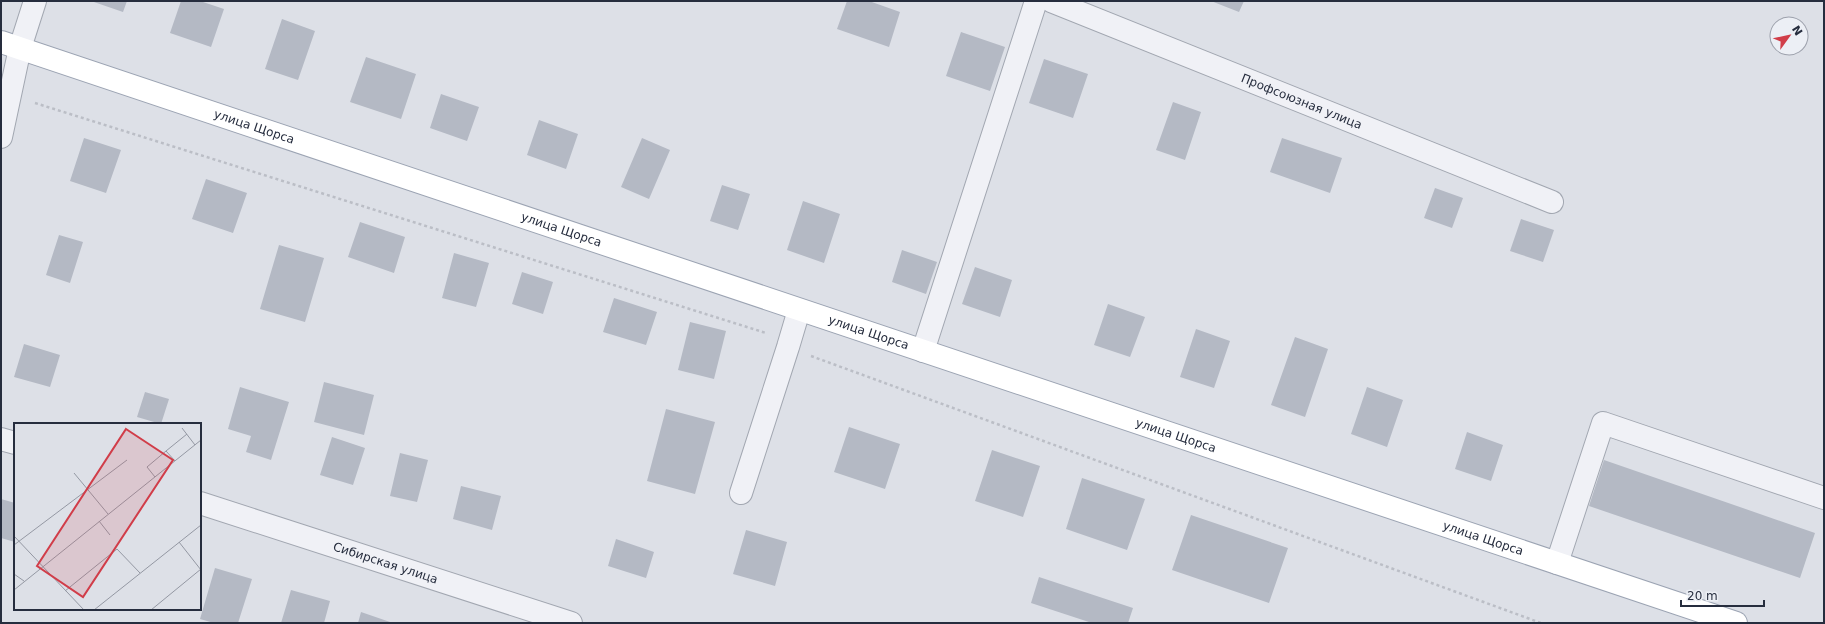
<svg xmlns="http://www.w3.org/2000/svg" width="1825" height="624" viewBox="0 0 1825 624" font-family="'DejaVu Sans',sans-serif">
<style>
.building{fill:#b4b9c4}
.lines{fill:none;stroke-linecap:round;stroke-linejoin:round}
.minor-casing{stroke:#a2a7b1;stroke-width:24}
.major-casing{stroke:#9ca4b3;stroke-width:24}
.path{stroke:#bbbec6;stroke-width:2.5;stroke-dasharray:3 3;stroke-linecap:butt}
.minor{stroke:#f0f1f6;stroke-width:22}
.major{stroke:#fff;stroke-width:22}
.labels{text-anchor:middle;stroke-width:3;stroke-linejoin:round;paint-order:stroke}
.street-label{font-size:12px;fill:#262d3e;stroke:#eceff5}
.inset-road{fill:none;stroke:#9498a3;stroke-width:1}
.view{fill:#d13d49;fill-opacity:0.15;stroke:#d13d49;stroke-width:2}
.inset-edge{fill:none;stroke:#262d3e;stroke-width:2}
</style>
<rect width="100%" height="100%" fill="#dde0e7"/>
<!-- building -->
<path class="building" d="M91 1H127L123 12Z
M181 1H200L224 9 211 47 170 33Z
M847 1H869L900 12 889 47 837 29Z
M1211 1H1244L1239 12Z
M282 19 315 31 298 80 265 69Z
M961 32 1005 47 990 91 946 76Z
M366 57 416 74 401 119 350 102Z
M1044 59 1088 74 1073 118 1029 103Z
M441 94 479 107 467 141 430 128Z
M1173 102 1201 112 1185 160 1156 150Z
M539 120 578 134 566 169 527 155Z
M84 138 121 150 106 193 70 181Z
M642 138 670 150 649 199 621 187Z
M1282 138 1342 158 1330 193 1270 172Z
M206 179 247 193 233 233 192 219Z
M722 185 750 194 738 230 710 221Z
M1435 188 1463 198 1452 228 1424 218Z
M803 201 840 214 824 263 787 250Z
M1521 219 1554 230 1543 262 1510 251Z
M360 222 405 237 394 273 348 257Z
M59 235 83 242 70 283 46 275Z
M279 245 324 258 305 322 260 309Z
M902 250 937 262 926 294 892 282Z
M454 253 489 263 476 307 442 298Z
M975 267 1012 280 1000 317 962 304Z
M522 272 553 282 543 314 512 304Z
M614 298 657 312 646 345 603 332Z
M1108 304 1145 317 1130 357 1094 345Z
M690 322 726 331 714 379 678 370Z
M1196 329 1230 341 1214 388 1180 377Z
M1295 337 1328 349 1305 417 1271 405Z
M24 344 60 355 50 387 14 377Z
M324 382 374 395 364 435 314 422Z
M240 387 289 402 271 460 246 452 251 436 228 429Z
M1367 387 1403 400 1387 447 1351 434Z
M145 392 169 399 161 424 137 417Z
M666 409 715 422 695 494 647 481Z
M849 427 900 444 885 489 834 472Z
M1467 432 1503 445 1491 481 1455 469Z
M332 437 365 448 353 485 320 475Z
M992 450 1040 466 1023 517 975 501Z
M400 453 428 460 417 502 390 496Z
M1604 460 1815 533 1800 578 1589 506Z
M1082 478 1145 499 1127 550 1066 529Z
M461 486 501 496 492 530 453 519Z
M1 499 15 503V542L1 538Z
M1191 515 1288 548 1269 603 1172 570Z
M746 530 787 542 775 586 733 574Z
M616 539 654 552 646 578 608 566Z
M215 568 252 579 238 623H214L200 619Z
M1039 577 1133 608 1128 623H1092L1031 603Z
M291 590 330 601 324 623H281Z
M361 612 393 623H358Z"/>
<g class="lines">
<!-- minor casing -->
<g class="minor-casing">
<g id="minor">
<path id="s1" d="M1051 1 1552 202"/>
<path d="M1 137 20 48 35 1"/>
<path d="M923 351 1036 1"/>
<path d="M1 439 15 443"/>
<path d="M741 493 788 347 799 310"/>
<path id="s2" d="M200 503 571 623"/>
<path d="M1557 563 1603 423 1824 498"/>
</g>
</g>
<!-- major casing -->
<g class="major-casing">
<g id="major">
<path id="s3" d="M1 42 1736 623"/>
</g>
</g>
<!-- path -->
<path class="path" d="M35 103 766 333
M811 356 1541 623"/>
<!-- minor -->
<use href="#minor" class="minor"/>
<!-- major -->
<use href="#major" class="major"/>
</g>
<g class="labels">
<!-- street labels -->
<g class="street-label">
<text dy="4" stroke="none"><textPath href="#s1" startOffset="270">Профсоюзная улица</textPath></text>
<text dy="4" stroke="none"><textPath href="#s3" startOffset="267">улица Щорса</textPath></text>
<text dy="4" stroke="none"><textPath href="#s3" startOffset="591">улица Щорса</textPath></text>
<text dy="4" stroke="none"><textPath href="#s3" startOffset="915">улица Щорса</textPath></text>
<text dy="4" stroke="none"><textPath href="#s3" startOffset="1239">улица Щорса</textPath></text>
<text dy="4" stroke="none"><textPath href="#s3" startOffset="1563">улица Щорса</textPath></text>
<text dy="4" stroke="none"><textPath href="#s2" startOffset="195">Сибирская улица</textPath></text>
</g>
</g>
<!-- overview -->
<g transform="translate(14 423)">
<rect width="187" height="187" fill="#dde0e7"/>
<path class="inset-road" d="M168 5 181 22M161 38 152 28 173 11M60 50 94 91M141 54 133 44 152 28M85 98 96 112M0 113 70 187M165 119 187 147M0 122 113 37M0 151 10 158M0 167 187 17M51 168 103 126 126 150M80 187 187 102M137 187 187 146"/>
<path class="view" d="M112 6 159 37 69 174 23 143Z"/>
<rect width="187" height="187" class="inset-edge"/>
</g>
<!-- border -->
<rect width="1825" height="624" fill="none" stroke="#262d3e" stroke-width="4"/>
<!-- north arrow -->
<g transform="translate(1789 36) rotate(57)"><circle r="19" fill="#eceff5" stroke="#9da1ac"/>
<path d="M0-3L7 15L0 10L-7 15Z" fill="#d13d49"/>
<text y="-6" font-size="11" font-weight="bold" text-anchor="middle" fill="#262d3e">N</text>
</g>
<!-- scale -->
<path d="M1681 600v6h83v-6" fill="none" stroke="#262d3e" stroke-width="2"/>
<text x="1687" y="600" font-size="12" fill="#262d3e" stroke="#eceff5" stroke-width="3" paint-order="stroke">20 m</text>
</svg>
